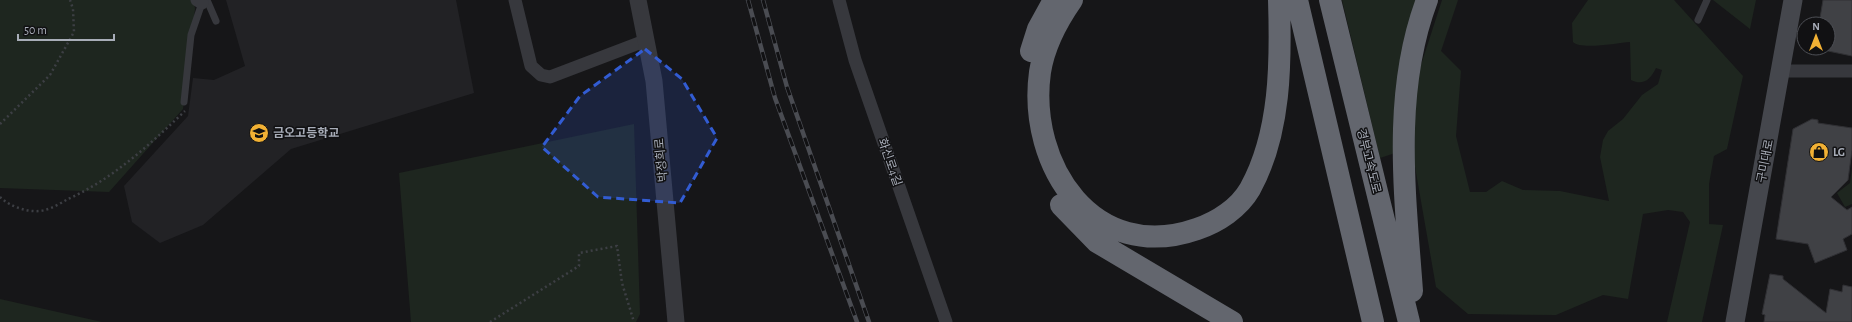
<svg xmlns="http://www.w3.org/2000/svg" width="1852" height="322" viewBox="0 0 1852 322" font-family="'Alegreya Sans','Noto Sans KR',sans-serif">
<style>
.built{fill:#222225}
.green{fill:#1e261f}
.building{fill:#404145;stroke:#303034}
.lines{fill:none;stroke-linecap:round;stroke-linejoin:round}
.path{stroke:#3d3f44;stroke-width:2.5;stroke-dasharray:2 3;stroke-linecap:butt}
.service{stroke:#37383d;stroke-width:7}
.minor{stroke:#37383d;stroke-width:13}
.tertiary{stroke:#37383d;stroke-width:17}
.secondary{stroke:#45474d;stroke-width:19}
.motorway{stroke:#63666e;stroke-width:22}
.rail-casing{stroke:#4a4c52;stroke-width:4.5}
.rail{stroke:#111113;stroke-width:3;stroke-dasharray:9;stroke-linecap:butt}
.marked{fill:#325cd3;fill-opacity:0.2;stroke:#325cd3;stroke-width:3;stroke-dasharray:8 5;stroke-linejoin:round}
.labels{text-anchor:middle;stroke-width:3;stroke-linejoin:round;paint-order:stroke}
.poi-label{font-size:12px;font-weight:bold;fill:#a8adb8;stroke:#111113;text-anchor:start}
.street-label{font-size:12px;fill:#a8adb8;stroke:#111113}
</style>
<rect width="100%" height="100%" fill="#161618"/>
<!-- built -->
<path class="built" d="M226 0H456L474 93 291 149 203 225 160 243 132 222 124 186 188 116 193 78 214 80 245 66Z"/>
<!-- green -->
<path class="green" d="M0 0H194L195 9 183 109 109 192 0 188Z
M1342 0H1416L1398 152 1380 158Z
M1442 0H1458L1441 51 1461 71 1456 136 1470 192H1486L1502 181 1523 190 1560 191 1609 201 1600 157 1603 140 1608 131 1623 119 1642 95 1658 84 1662 70 1656 68C1650 80 1643 86 1631 80L1630 42C1617 43 1581 50 1573 42L1572 23 1588 0H1674L1743 76 1727 149 1714 156 1709 184V224L1723 225 1702 322H1667L1690 222 1683 212 1668 210 1643 214 1628 299 1603 295 1556 315 1468 314 1436 287 1414 161 1415 88 1420 68Z
M1713 0H1756L1750 29Z
M634 124 640 314 636 322H411L399 173Z
M1852 168V204L1845 207 1837 193 1850 183Z
M0 299 102 322H0Z"/>
<!-- building -->
<path class="building" d="M1823 0H1852V56L1828 51V24H1819Z
M1812 119 1818 120V123L1852 128V150L1848 180 1831 197 1847 210 1852 207V234L1843 239 1847 250 1815 263 1808 244 1776 239 1793 129Z
M1770 274 1783 276V279L1826 313 1830 289 1842 292 1843 285 1852 287V322H1764L1765 315 1762 314Z"/>
<g class="lines">
<!-- path -->
<path class="path" d="M0 124 50 75 74 32 73 9 70 0
M0 197C10 207 31 214 45 210 53 208 61 203 68 199 113 179 149 145 185 111
M490 322 579 266V253L617 246 622 283 634 322"/>
<!-- service -->
<path class="service" d="M207 0 216 21
M1698 20 1707 0
M184 102 191 35 203 0"/>
<!-- minor -->
<path class="minor" d="M197 0 202 3
M515 0 531 66 541 75 550 77 647 40
M839 0 855 60 946 322
M1781 71H1852"/>
<!-- tertiary -->
<path class="tertiary" d="M638 0 654 81 676 322"/>
<!-- secondary -->
<path class="secondary" d="M1735 322 1793 0"/>
<!-- motorway -->
<path class="motorway" d="M1072 0C1058 20 1044 47 1040 72 1027 166 1094 265 1197 229 1218 222 1239 208 1250 189 1281 133 1281 62 1279 0
M1297 0 1373 322
M1330 0 1409 322
M1031 51 1038 29 1054 0
M1061 205 1097 242 1232 322
M1412 291C1405 194 1392 93 1427 0"/>
<!-- rail casing -->
<g class="rail-casing">
<path id="rail" d="M748 0 775 98 857 322
M763 0 787 87 869 322"/>
</g>
<!-- rail -->
<use href="#rail" class="rail"/>
</g>
<!-- marked area -->
<path class="marked" d="M645 49 682 79 717 138 680 203 598 197 542 147 580 96Z"/>
<!-- icons -->
<defs>
<g id="school-disc" transform="scale(1)"><circle r="9.5" fill="#f2b134" stroke="#111113"/><path d="M0-5L7-2L0 1L-7-2ZM-4 1L0 2.5L4 1V4Q0 6-4 4Z" fill="#111"/></g>
<g id="shop-disc" transform="scale(1)"><circle r="9.5" fill="#f2b134" stroke="#111113"/><path d="M-5-2.5h2.3a2.7 3.5 0 0 1 5.4 0H5L5.5 6h-11ZM-1.5-2.5h3a1.5 2.3 0 0 0-3 0Z" fill="#111"/></g>
</defs>
<g fill-rule="evenodd">
<use href="#school-disc" x="259" y="133"/>
<use href="#shop-disc" x="1819" y="152"/>
</g>
<g class="labels">
<!-- poi labels -->
<g class="poi-label">
<text x="273" y="137">금오고등학교</text>
<text x="1833" y="156">LG</text>
</g>
<!-- street labels -->
<g class="street-label">
<text transform="translate(661 160) rotate(-95)" y="4">박정희로</text>
<text transform="translate(1369 161) rotate(76)" y="4">경부고속도로</text>
<text transform="translate(1765 161) rotate(-79)" y="4">구미대로</text>
<text transform="translate(890 162) rotate(71)" y="4">화신로4길</text>
</g>
</g>
<!-- north arrow -->
<g transform="translate(1816 36)"><circle r="19" fill="#111113" stroke="#4d4f55"/>
<path d="M0-3L7 15L0 10L-7 15Z" fill="#f2b134"/>
<text y="-6" font-size="11" font-weight="bold" text-anchor="middle" fill="#a8adb8">N</text>
</g>
<!-- scale -->
<path d="M18 34v6h96v-6" fill="none" stroke="#a8adb8" stroke-width="2"/>
<text x="24" y="34" font-size="12" fill="#a8adb8" stroke="#111113" stroke-width="3" paint-order="stroke">50 m</text>
</svg>
